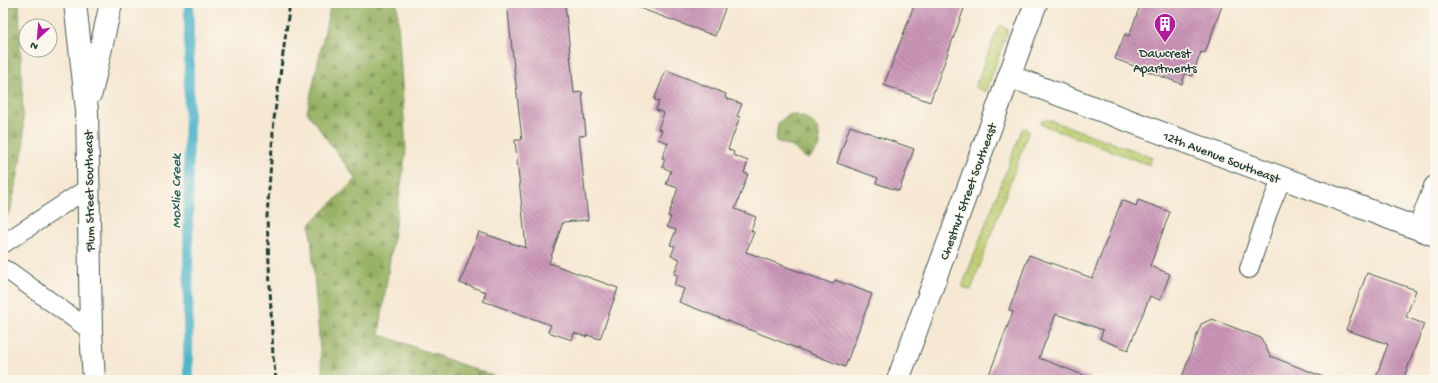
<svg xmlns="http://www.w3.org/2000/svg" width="1438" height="383" viewBox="0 0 1438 383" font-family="'Gochi Hand',sans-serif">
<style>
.grass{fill:url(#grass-dots);stroke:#708654}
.forest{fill:url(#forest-firs);stroke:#5c784c}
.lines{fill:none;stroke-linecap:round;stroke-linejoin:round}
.stream{stroke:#4db5cb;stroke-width:10}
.building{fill:url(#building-back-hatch)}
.service-casing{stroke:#3f574c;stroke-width:20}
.minor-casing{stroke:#3f574c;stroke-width:24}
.secondary-casing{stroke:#3f574c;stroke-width:24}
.service{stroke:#fff;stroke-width:18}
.minor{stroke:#fff;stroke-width:22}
.secondary{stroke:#fff;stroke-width:22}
.rail{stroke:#1f3d34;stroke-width:3;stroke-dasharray:6 3;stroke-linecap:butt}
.labels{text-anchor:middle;stroke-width:3;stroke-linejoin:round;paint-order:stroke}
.poi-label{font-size:13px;fill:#1f3d34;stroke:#fbf7ec}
.street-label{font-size:13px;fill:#1f3d34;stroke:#fbf7ec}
.water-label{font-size:14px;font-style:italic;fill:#2d6161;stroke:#fbf7ec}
</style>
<defs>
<pattern id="grass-dots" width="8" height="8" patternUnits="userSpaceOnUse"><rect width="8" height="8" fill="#c0d073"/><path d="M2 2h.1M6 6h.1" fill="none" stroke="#9baa5f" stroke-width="1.8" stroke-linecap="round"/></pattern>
<pattern id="forest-firs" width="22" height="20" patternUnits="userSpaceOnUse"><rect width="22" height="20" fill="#98b265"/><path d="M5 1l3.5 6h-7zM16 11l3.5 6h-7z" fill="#7b9254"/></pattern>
<pattern id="building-back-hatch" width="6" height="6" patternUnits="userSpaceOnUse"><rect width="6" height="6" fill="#cb95b8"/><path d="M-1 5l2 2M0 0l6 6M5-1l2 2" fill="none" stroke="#a47b96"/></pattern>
</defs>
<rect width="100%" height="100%" fill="#fbf7ec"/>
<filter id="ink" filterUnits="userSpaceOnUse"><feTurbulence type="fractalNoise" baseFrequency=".025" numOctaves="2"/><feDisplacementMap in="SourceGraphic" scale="8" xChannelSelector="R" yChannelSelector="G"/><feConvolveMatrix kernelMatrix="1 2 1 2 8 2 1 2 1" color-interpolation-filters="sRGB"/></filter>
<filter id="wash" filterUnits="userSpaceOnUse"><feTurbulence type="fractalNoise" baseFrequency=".012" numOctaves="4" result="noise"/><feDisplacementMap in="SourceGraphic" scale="16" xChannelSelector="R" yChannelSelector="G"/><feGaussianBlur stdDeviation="0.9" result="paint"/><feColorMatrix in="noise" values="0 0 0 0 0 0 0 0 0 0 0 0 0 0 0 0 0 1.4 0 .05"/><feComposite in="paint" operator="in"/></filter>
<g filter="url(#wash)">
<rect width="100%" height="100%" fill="#f6e8d3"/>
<!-- grass -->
<path class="grass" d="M999 25 1008 29 986 92 975 87Z
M1042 120H1050L1152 157 1149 165 1040 124Z
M1027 128 1029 131 971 290 962 287 1022 129Z"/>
<!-- forest -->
<path class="forest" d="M3 3H19L24 146 10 213 3 218Z
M331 3H397L406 151 379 334 504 380H325L321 362 310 224 356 179 307 112Z
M789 114C810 117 820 123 820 146L809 159 802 156 794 148 776 141 778 123Z"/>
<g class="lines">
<!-- stream -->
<path class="stream" d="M188 380 189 3"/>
</g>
<g id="blocks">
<!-- building -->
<path class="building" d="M507 3H565L574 93 582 92 586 135 579 136 588 220 563 222 549 263 618 288 600 339 587 335 586 337 574 333 572 340 548 332 551 325 483 301 486 292 460 283 479 232 526 248 515 140H522Z
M634 3H727L715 36 634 6Z
M915 3H966L930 102 884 85Z
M1141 3H1223L1205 53 1201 52 1192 76 1185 73 1182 84 1115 59 1125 34 1129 36Z
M666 70 726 94 725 98 742 104 737 116 740 117 728 149 734 152 733 155 748 161 744 173 748 174 735 209 756 217 751 231 754 232 746 252 833 284 835 280 872 294 845 367 679 302 684 289 674 285 678 275 674 274 680 259 671 256 675 246 670 245 676 230 667 227 671 217 668 216 678 188 666 184 671 171 662 167 665 159 662 158 668 143 658 139 662 130 658 129 664 113 656 110 659 101 654 100Z
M850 126 914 149 899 191 876 183 878 178 837 163Z
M1122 200 1136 206 1138 200 1170 212 1150 266 1170 274 1160 300 1150 296 1128 350 1100 339 1103 330 1056 314 1039 358 1091 378V380H987L1013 312 1009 310 1029 255 1092 278Z
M1367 273 1416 290 1406 317 1424 324 1403 380H1375L1388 344 1346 330Z
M1212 319 1261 338 1270 356 1326 378V380H1181L1201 324Z"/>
</g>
</g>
<g filter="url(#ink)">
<use href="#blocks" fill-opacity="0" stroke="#3f574c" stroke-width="1"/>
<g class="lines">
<!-- service casing -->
<g class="service-casing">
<path id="service" d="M3 244 88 188
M3 269 10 272 91 331
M1249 269 1268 212 1282 178"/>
</g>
<!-- minor casing -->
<g class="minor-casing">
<path id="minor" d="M1009 76 1435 235
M1419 229 1435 187
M898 380 1036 3"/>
</g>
<!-- secondary casing -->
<g class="secondary-casing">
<path id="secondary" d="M75 3 87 110 91 331 94 380
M91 93 111 3"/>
</g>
<!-- service -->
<use href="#service" class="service"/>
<!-- minor -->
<use href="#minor" class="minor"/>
<!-- secondary -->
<use href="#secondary" class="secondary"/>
<!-- rail -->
<path class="rail" d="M276 380 273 357 267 217 274 119 290 3"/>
</g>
</g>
<!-- icons -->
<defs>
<g id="building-pin" transform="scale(1.15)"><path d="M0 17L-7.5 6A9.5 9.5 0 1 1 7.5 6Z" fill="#b5179e" stroke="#fbf7ec"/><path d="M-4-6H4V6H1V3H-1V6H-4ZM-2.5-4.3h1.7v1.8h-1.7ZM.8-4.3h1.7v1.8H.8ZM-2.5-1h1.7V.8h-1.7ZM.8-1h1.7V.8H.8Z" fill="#fff"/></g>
</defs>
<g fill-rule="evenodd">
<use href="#building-pin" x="1165" y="24"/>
</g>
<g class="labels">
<!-- poi labels -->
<g class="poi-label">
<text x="1165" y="57">Dawcrest<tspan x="1165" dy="15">Apartments</tspan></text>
</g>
<!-- street labels -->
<g class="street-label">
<text transform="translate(1222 156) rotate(21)" y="5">12th Avenue Southeast</text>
<text transform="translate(88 191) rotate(-91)" y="5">Plum Street Southeast</text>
<text transform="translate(967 191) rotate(-70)" y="5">Chestnut Street Southeast</text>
</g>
<!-- water labels -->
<g class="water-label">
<text transform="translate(175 191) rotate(-90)" y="5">Moxlie Creek</text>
</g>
</g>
<!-- margin -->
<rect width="1438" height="383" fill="none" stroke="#fbf7ec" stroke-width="16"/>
<!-- north arrow -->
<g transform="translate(38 38) rotate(206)"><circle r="19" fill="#fbf7ec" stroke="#a3ada2"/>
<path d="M0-3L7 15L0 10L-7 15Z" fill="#b5179e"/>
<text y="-6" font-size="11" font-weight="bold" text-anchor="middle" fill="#1f3d34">N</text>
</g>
</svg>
